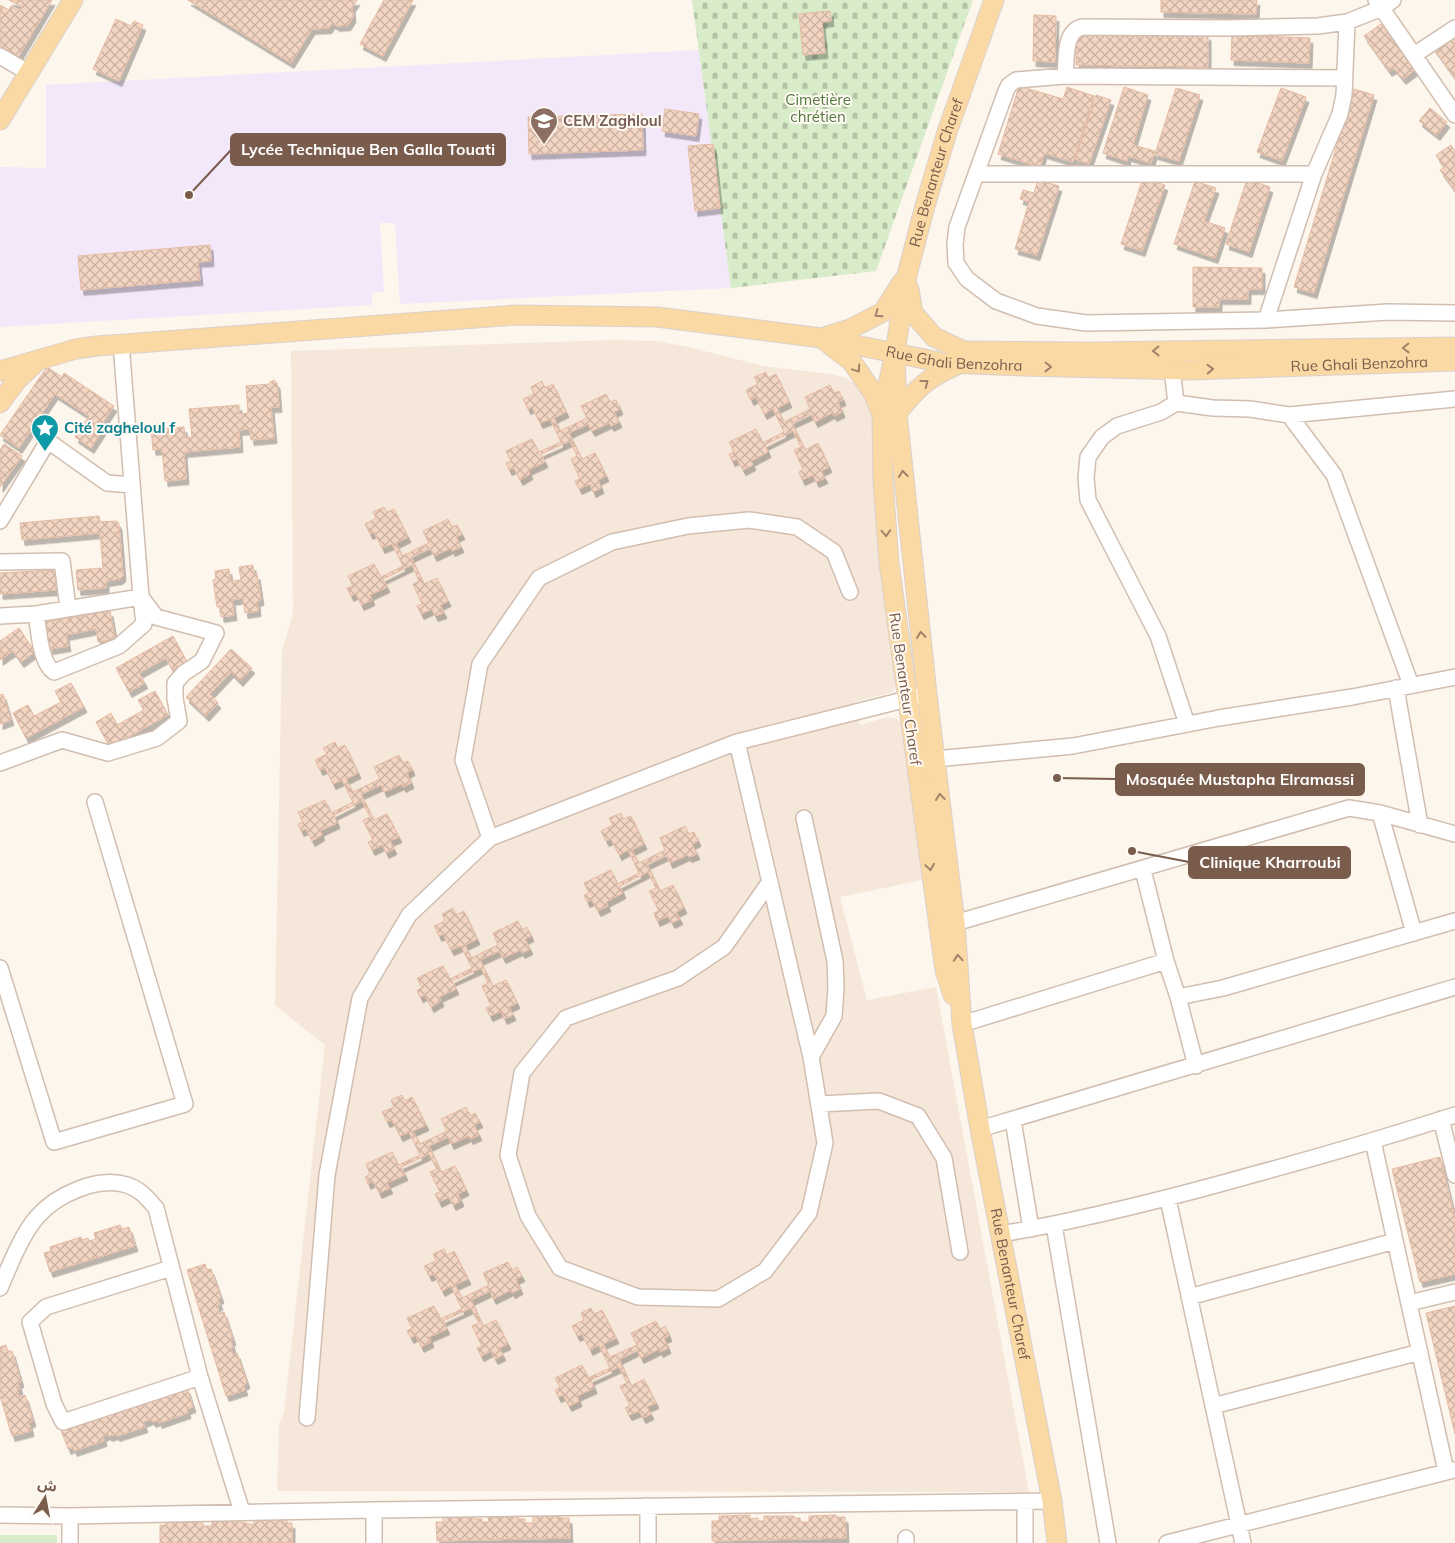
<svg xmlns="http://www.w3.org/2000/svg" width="1455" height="1543" viewBox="0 0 1455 1543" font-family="Mulish,'Noto Sans Arabic',sans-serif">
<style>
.residential{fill:#f5e8da}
.education{fill:#f3e8fa}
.cemetery{fill:url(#cemetery-stones)}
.pitch{fill:#d8ecc9}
.building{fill:url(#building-cross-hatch);stroke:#e6bba3;filter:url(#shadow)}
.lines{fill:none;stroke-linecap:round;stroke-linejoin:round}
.minor-casing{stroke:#d1beb0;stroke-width:18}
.major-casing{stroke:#dad1cd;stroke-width:21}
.minor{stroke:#fff;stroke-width:15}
.major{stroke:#fbd9a5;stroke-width:19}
.oneway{stroke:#a18267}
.labels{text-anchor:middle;stroke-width:4;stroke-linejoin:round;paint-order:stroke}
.park-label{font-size:15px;fill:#537a41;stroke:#fffaf3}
.education-label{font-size:15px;font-weight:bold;fill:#785e54;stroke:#fffaf3;text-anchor:start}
.street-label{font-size:15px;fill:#7a5c4d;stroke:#fffaf3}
.culture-label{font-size:15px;font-weight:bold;fill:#0d838f;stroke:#fffaf3;text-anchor:start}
.leader{fill:none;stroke:#7a5c4d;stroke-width:2}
.callout-dot{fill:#7a5c4d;stroke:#fffaf3;stroke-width:2}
.callout{fill:#7a5c4d;stroke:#7a5c4d;stroke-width:2}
.callout-label{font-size:16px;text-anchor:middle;font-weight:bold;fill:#fff}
</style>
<defs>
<pattern id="cemetery-stones" width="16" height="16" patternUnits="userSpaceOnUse" patternTransform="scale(1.25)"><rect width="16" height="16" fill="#d8ecc9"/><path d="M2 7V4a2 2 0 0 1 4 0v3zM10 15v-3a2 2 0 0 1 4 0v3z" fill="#b4c2a5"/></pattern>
<pattern id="building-cross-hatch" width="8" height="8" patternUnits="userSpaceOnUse" patternTransform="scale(1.25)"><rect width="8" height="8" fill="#f3d5c3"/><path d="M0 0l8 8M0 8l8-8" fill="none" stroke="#cab0a1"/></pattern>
<filter id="shadow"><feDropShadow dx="3" dy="5.5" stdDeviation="0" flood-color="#0004"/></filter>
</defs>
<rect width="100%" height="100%" fill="#fdf6ec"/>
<!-- residential -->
<path class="residential" d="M613 340 657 341 689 347 763 366 831 374 846 378 858 386 867 397 873 415 881 582 896 682 892 692 855 702 860 725 888 717 897 719 904 726 922 880 840 897 867 1000 936 987 1029 1492 277 1491 279 1425 284 1412 325 1045 275 1005 282 651 293 613 291 351Z"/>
<!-- education -->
<path class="education" d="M699 50 731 288 400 304 395 223H380L384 291 372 293V305L0 327V167L46 168V85Z"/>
<!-- cemetery -->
<path class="cemetery" d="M692 0H973L876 271 731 288Z"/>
<!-- pitch -->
<path class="pitch" d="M0 1535H57V1543H0Z"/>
<!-- building -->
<path class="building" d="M9 0H52L17 59 0 50V5L9 10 11 6 19 11 22 7Z
M188 0H357L352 7 353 17 348 25 337 26 332 23 329 28 312 29 291 63Z
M384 0H413L383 56 360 44Z
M1161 0H1257L1256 14 1161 12Z
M830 11 831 21 822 22 825 53 803 55 799 14Z
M1034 15 1056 16 1055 62 1033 61Z
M116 19 131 26 134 21 143 25 119 81 93 69Z
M1381 24 1415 70 1403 79 1394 68 1389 71 1364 36Z
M1455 30V78L1432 46Z
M1076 33 1208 35V67L1076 65Z
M1232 35 1310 38 1309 63 1231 60Z
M1019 86 1063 99 1067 87 1094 96 1073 162 1044 153 1040 167 998 154Z
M1124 87 1148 95 1133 145 1155 151 1151 163 1128 156 1127 161 1103 153Z
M1176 88 1200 95 1179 161 1155 154Z
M1281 88 1306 97 1282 161 1257 152Z
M1354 89 1374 95 1314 293 1294 287Z
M1096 95 1111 100 1089 164 1075 159Z
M1430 108 1447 122 1437 135 1419 121Z
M665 109 699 114 696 136 662 131Z
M642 114 643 150 529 154 528 117Z
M713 144 720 208 695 211 688 146Z
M1451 145 1455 151V191L1440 170 1444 168 1436 155Z
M1143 178 1165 185 1142 251 1121 244Z
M1247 179 1270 187 1249 252 1226 244Z
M1038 180 1059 186 1037 255 1015 249 1029 202 1020 199 1023 190 1034 193Z
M1195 181 1216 188 1204 221 1225 228 1215 258 1174 244Z
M210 245 211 261 198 262 200 280 81 290 78 256Z
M1193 267 1262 268V289H1248V299H1219V307H1193Z
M47 367 62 377 64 373 114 406 102 424 105 426 91 448 75 437 89 416 55 394 19 448 0 435Z
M766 372 768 378 776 374 789 402 777 408 784 422 810 409 805 397 830 385 834 393 839 391 843 400 838 402 842 412 834 416 832 413 815 422 811 414 792 423 805 450 818 443 829 467 821 471 825 478 816 482 813 475 802 480 799 472 803 469 794 450 801 447 793 431 765 445 768 452 751 461 753 465 743 470 737 459 732 461 729 454 734 452 729 442 756 429 762 443 784 432 773 409 764 414 756 397 751 400 746 390 758 384 754 377Z
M274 380 277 383 279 407H271L274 438 251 440 250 429 239 430 240 447 184 452 186 479 165 481 162 449 153 450 151 429 153 425 158 423 161 429 184 427 185 438 192 437 189 409 239 405V414L248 413 246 386 270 384V382Z
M542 381 545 388 553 384 566 412 554 418 560 431 587 418 581 406 606 394 610 402 616 400 620 409 614 412 619 422 611 426 609 423 592 431 588 424 569 433 582 459 595 453 606 476 598 480 601 488 593 492 590 484 579 489 575 481 580 479 571 459 577 456 570 441 541 454 545 462 528 470 530 474 520 480 514 468 509 470 506 463 511 461 506 451 532 439 539 452 561 442 550 419 540 423 532 407 528 409 523 399 534 394 531 387Z
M4 444 22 456 0 487V450Z
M384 507 387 512 394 509 408 537 396 543 402 556 429 543 423 531 448 519 452 527 457 525 462 534 456 537 461 547 452 551 451 548 434 556 430 548 411 557 424 584 437 578 448 601 440 605 444 613 435 616 432 609 421 614 417 606 422 604 413 584 419 581 412 565 383 579 387 587 370 595 372 600 361 605 356 593 351 596 347 588 353 586 348 576 374 564 381 577 403 566 392 544 382 548 374 532 370 534 365 524 376 518 373 512Z
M99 516 100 522 117 521 119 525 123 576 120 579 106 581V588L78 590 76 570 103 568 100 533 22 540 20 523Z
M253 565 254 575 257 574 261 600 257 601 258 611 245 613 243 598 232 600 234 615 221 617 220 606 217 607 213 580 216 579 215 571 229 569 230 581 241 580 239 567Z
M55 570 56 590 0 594V573Z
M110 611 115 639 98 642 96 629 66 635 68 646 50 649 45 622Z
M19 628 35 652 21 662 13 651 0 660V641Z
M173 636 187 662 172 670 166 658 139 673 145 683 129 692 116 668Z
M231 649 252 668 240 681 231 672 210 694 218 703 206 716 186 697Z
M71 683 84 707 26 738 13 713 28 705 34 716 61 702 55 691Z
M155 691 168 715 110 747 96 722 111 713 117 725 144 710 138 700Z
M3 694 11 720 0 724V695Z
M335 742 338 748 345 745 358 773 346 779 353 792 380 779 374 767 399 755 403 763 408 761 412 770 407 773 411 783 403 787 402 784 384 792 381 785 361 794 374 820 387 814 399 837 390 841 394 849 386 853 382 845 372 850 368 842 373 840 363 820 370 817 362 801 334 815 337 823 320 831 322 835 312 841 306 829 301 831 298 824 303 822 298 812 325 800 331 813 353 802 342 780 333 784 325 768 320 770 315 760 327 754 323 748Z
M621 813 623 819 631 816 644 844 632 850 639 863 665 850 660 838 685 826 689 834 694 832 698 841 692 844 697 854 689 857 687 855 670 863 666 855 647 864 660 891 673 885 684 908 676 912 680 919 672 923 668 916 657 921 654 913 659 911 649 891 656 888 648 872 620 886 623 893 606 902 608 906 598 911 592 900 587 902 584 895 589 893 584 883 611 870 617 884 639 873 628 850 619 855 611 839 606 841 601 831 613 825 609 818Z
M453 908 456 915 464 911 477 939 465 945 471 958 498 945 493 933 518 921 522 930 527 927 531 936 525 939 530 949 522 953 520 950 503 958 499 951 480 960 493 986 506 980 517 1003 509 1007 513 1015 504 1019 501 1011 490 1016 486 1008 491 1006 482 986 488 983 481 968 452 981 456 989 439 997 441 1001 431 1007 425 995 420 997 417 990 422 988 417 978 443 966 450 979 472 968 461 946 451 950 443 934 439 936 434 926 445 921 442 914Z
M402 1095 405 1101 412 1097 426 1125 413 1131 420 1144 447 1131 441 1119 466 1107 470 1116 475 1113 480 1122 474 1125 479 1135 470 1139 469 1136 451 1144 448 1137 429 1146 441 1172 455 1166 466 1190 458 1194 461 1201 453 1205 449 1197 439 1202 435 1194 440 1192 430 1172 437 1169 429 1154 401 1167 405 1175 387 1183 390 1188 379 1193 373 1181 368 1184 365 1177 370 1174 366 1164 392 1152 398 1165 420 1155 409 1132 400 1136 392 1120 387 1122 382 1112 394 1107 391 1100Z
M1440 1157 1455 1219V1274L1420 1282 1392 1169Z
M120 1225 122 1229 129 1227 135 1246 50 1272 44 1253 51 1251 50 1247 81 1237 82 1240 88 1238 89 1241 96 1239 94 1233Z
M444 1249 447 1255 454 1251 468 1279 455 1285 462 1298 489 1285 483 1273 508 1262 512 1270 517 1267 522 1276 516 1279 520 1289 512 1293 511 1290 493 1299 490 1291 471 1300 483 1326 496 1320 508 1344 499 1348 503 1355 495 1359 491 1351 481 1356 477 1348 482 1346 472 1326 479 1323 471 1308 443 1321 447 1329 429 1337 431 1342 421 1347 416 1335 411 1338 407 1331 412 1328 407 1318 434 1306 440 1319 462 1309 451 1286 442 1291 434 1274 429 1276 424 1266 436 1261 433 1254Z
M205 1264 207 1270 211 1269 221 1298 218 1299 220 1305H217L219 1314 224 1312 233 1340 231 1341 233 1348 231 1349 233 1355 237 1353 247 1383 243 1385 245 1390 226 1396 187 1270Z
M1455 1306V1434L1426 1313Z
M591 1308 594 1314 602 1310 616 1338 603 1344 610 1357 637 1345 631 1333 656 1321 660 1329 665 1326 669 1336 664 1338 668 1348 660 1352 659 1349 641 1358 637 1350 619 1359 631 1386 644 1379 656 1403 647 1407 651 1414 643 1418 639 1411 629 1415 625 1408 630 1405 620 1386 627 1383 619 1367 591 1380 594 1388 577 1396 579 1401 569 1406 563 1395 558 1397 555 1390 560 1387 555 1378 582 1365 588 1378 610 1368 599 1345 590 1350 582 1334 577 1336 572 1326 584 1320 581 1313Z
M6 1345 8 1352 12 1351 21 1382 18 1383 20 1389 17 1390 19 1397 25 1395 33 1421 29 1423 31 1431 12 1436 0 1396V1347Z
M187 1388 193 1407 187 1409 188 1413 159 1423 158 1420 153 1422 151 1419 143 1422 145 1427 117 1436 116 1434 109 1436 108 1434 103 1436 104 1441 74 1451 73 1447 68 1449 61 1430Z
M750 1515V1519L758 1518V1521H764V1516H794V1518H800L801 1522H809V1516L836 1515V1517H845L846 1538 712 1541V1521H719V1516Z
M474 1516V1519H482V1522H489L488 1517 518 1516V1519H525V1523H533V1516H560V1518H569L570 1538 437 1541 436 1522H443V1517Z
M254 1519H287V1523H292V1543H160V1525H166V1520H197V1523H203V1526H212V1520H241V1522L254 1525Z"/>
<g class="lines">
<!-- minor casing -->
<g class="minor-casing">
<path id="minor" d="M1376 0 1455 115
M1414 55 1455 28
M0 56 29 73
M1065 76C1067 60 1063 32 1082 27L1228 28 1318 26 1347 22 1382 8 1393 0
M1345 78 1065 76 1016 80 1009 85 1006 91 957 227 955 244 956 263 967 279 996 301 1037 316 1086 323 1266 320 1388 312 1455 313
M976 174H1314
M1266 320 1314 174 1340 114 1344 95 1347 22
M1172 369 1176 403 1213 408 1250 409 1289 415 1334 475 1411 685
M1176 403 1161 412 1117 426 1102 437 1088 457 1086 478 1088 500 1158 636 1187 724
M1289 415 1455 399
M0 521 48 441 107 483 132 485
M0 562 62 561 68 608
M0 616 36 614 141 597 121 343
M1396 688 1420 825
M737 742 811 1057 825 1143 809 1213 765 1271 718 1299 638 1297 560 1268 528 1216 508 1155 522 1073 566 1018 678 978 724 947 769 883
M935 759 1073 746 1219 718 1352 697 1455 677
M0 763 62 740 108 753 157 738 179 721 175 698V683L184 673 202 661 216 633 156 617 141 597 144 624 119 646 54 672C40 663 39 630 36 614
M1380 813 1414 933
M804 818 835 961 836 988 834 1016 811 1057
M490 838 463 760 480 664 539 578 612 542 688 526 749 520 797 527 834 552 850 592
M1143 870 1166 961 1178 997 1196 1066
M955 923 1349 808 1380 813 1455 834
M0 968 54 1142 185 1104 95 802
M1178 997 1223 988 1455 921
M962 1024 1166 961
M819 1104 879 1101 918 1116 944 1158 960 1252
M1441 1119 1455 1175
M1013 1120 1031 1229
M980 1129 1455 987
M1373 1141 1446 1471
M1168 1199 1243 1543
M1054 1225 1108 1543
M1001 1234C1089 1219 1174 1197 1259 1173 1325 1155 1390 1136 1455 1115
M171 1268 46 1307 30 1322 54 1404 63 1422 200 1377
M0 1288C9 1267 22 1234 37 1217 56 1195 97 1176 127 1185 140 1189 147 1198 156 1208L200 1377 242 1512
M1189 1297 1395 1241
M1409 1303 1455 1292
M1213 1406 1420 1352
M307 1418 327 1175 360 998 409 915 490 838 737 742 927 694
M1025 1502V1543
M648 1506V1543
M374 1510V1543
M0 1515 70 1516 374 1510 1052 1501
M906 1538V1543
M70 1543V1516
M1167 1543 1454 1470"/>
</g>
<!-- major casing -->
<g class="major-casing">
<g id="major">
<path d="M0 120 73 0"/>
<path d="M909 289 913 313 934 337 964 351"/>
<path d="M824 337 850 329 883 312 902 282"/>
<path d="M824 340 852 362 872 391 882 414"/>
<path d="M959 351 1093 352 1455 347"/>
<path id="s1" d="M895 352 897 413 927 694 955 923 962 1024 980 1129 1052 1501 1057 1543"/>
<path id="s2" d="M0 371 76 349 97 346 516 315 657 317 821 338 944 363 1023 366 1189 370 1455 361"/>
<path d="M0 403 17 380 35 363"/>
<path d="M897 413C918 387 928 377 959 364"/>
<path id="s3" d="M953 995 945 970 889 563 883 481 882 414 895 352 907 275 925 206 947 132 994 0"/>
</g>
</g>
<!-- minor -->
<use href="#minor" class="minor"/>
<!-- major -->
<use href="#major" class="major"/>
</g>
<!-- one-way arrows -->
<defs><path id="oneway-chevron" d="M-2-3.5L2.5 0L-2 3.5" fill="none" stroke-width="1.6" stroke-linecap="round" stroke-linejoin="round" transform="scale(1.25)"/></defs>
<g class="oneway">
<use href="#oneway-chevron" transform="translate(878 314) rotate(145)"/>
<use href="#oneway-chevron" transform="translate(1406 348) rotate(179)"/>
<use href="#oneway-chevron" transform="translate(1156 351) rotate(179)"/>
<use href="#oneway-chevron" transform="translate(1048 367) rotate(1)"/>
<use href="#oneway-chevron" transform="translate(857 369) rotate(56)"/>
<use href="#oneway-chevron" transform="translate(1210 369) rotate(-2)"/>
<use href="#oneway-chevron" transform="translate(925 383) rotate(-38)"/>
<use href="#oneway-chevron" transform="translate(903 474) rotate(-96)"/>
<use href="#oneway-chevron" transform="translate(886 533) rotate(86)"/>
<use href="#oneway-chevron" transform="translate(921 635) rotate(-96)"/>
<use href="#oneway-chevron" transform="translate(940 797) rotate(-97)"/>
<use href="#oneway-chevron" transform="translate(930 867) rotate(82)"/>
<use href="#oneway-chevron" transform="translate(958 958) rotate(-94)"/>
</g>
<!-- icons -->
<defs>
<g id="school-pin" transform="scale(1.4375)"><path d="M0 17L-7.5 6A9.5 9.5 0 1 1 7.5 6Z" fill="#8d6e63" stroke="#fffaf3"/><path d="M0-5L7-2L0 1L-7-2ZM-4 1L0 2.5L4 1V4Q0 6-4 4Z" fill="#fff"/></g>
<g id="sight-pin" transform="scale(1.4375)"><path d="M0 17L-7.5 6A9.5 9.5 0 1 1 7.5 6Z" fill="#0f9aa8" stroke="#fffaf3"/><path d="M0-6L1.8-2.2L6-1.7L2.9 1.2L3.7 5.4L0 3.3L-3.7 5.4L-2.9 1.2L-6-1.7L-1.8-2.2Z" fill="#fff"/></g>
</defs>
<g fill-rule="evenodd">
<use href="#school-pin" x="544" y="121"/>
<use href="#sight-pin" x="45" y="428"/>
</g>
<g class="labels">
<!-- park labels -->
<g class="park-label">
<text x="818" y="105">Cimetière<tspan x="818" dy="17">chrétien</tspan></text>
</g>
<!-- education labels -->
<g class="education-label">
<text x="563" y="126">CEM Zaghloul</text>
</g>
<!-- street labels -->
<g class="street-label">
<text dy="5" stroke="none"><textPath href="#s3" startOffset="834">Rue Benanteur Charef</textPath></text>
<text dy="5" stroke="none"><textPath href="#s2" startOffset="962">Rue Ghali Benzohra</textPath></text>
<text dy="5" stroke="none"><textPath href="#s2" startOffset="1368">Rue Ghali Benzohra</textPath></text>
<text transform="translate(905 689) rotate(82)" y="5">Rue Benanteur Charef</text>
<text dy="5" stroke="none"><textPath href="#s1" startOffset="940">Rue Benanteur Charef</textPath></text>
</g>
<!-- culture labels -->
<g class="culture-label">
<text x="64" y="433">Cité zagheloul f</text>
</g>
</g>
<!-- callouts -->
<path class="leader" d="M189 195L231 150M1057 778L1116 779M1132 851L1189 862"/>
<g class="callout-dot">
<circle cx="189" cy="195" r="5"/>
<circle cx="1057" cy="778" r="5"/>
<circle cx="1132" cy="851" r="5"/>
</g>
<g class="callout">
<rect x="231" y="134" width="274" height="31" rx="5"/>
<rect x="1116" y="764" width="248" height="31" rx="5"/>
<rect x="1189" y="847" width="161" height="31" rx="5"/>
</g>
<g class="callout-label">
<text x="368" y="155">Lycée Technique Ben Galla Touati</text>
<text x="1240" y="785">Mosquée Mustapha Elramassi</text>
<text x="1270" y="868">Clinique Kharroubi</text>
</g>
<!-- north arrow -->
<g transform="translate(45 1498) rotate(11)" stroke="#fffaf3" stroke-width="4" paint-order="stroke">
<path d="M0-4L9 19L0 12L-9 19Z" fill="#7a5c4d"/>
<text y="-8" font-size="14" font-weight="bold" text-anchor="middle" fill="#7a5c4d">ش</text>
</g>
</svg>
